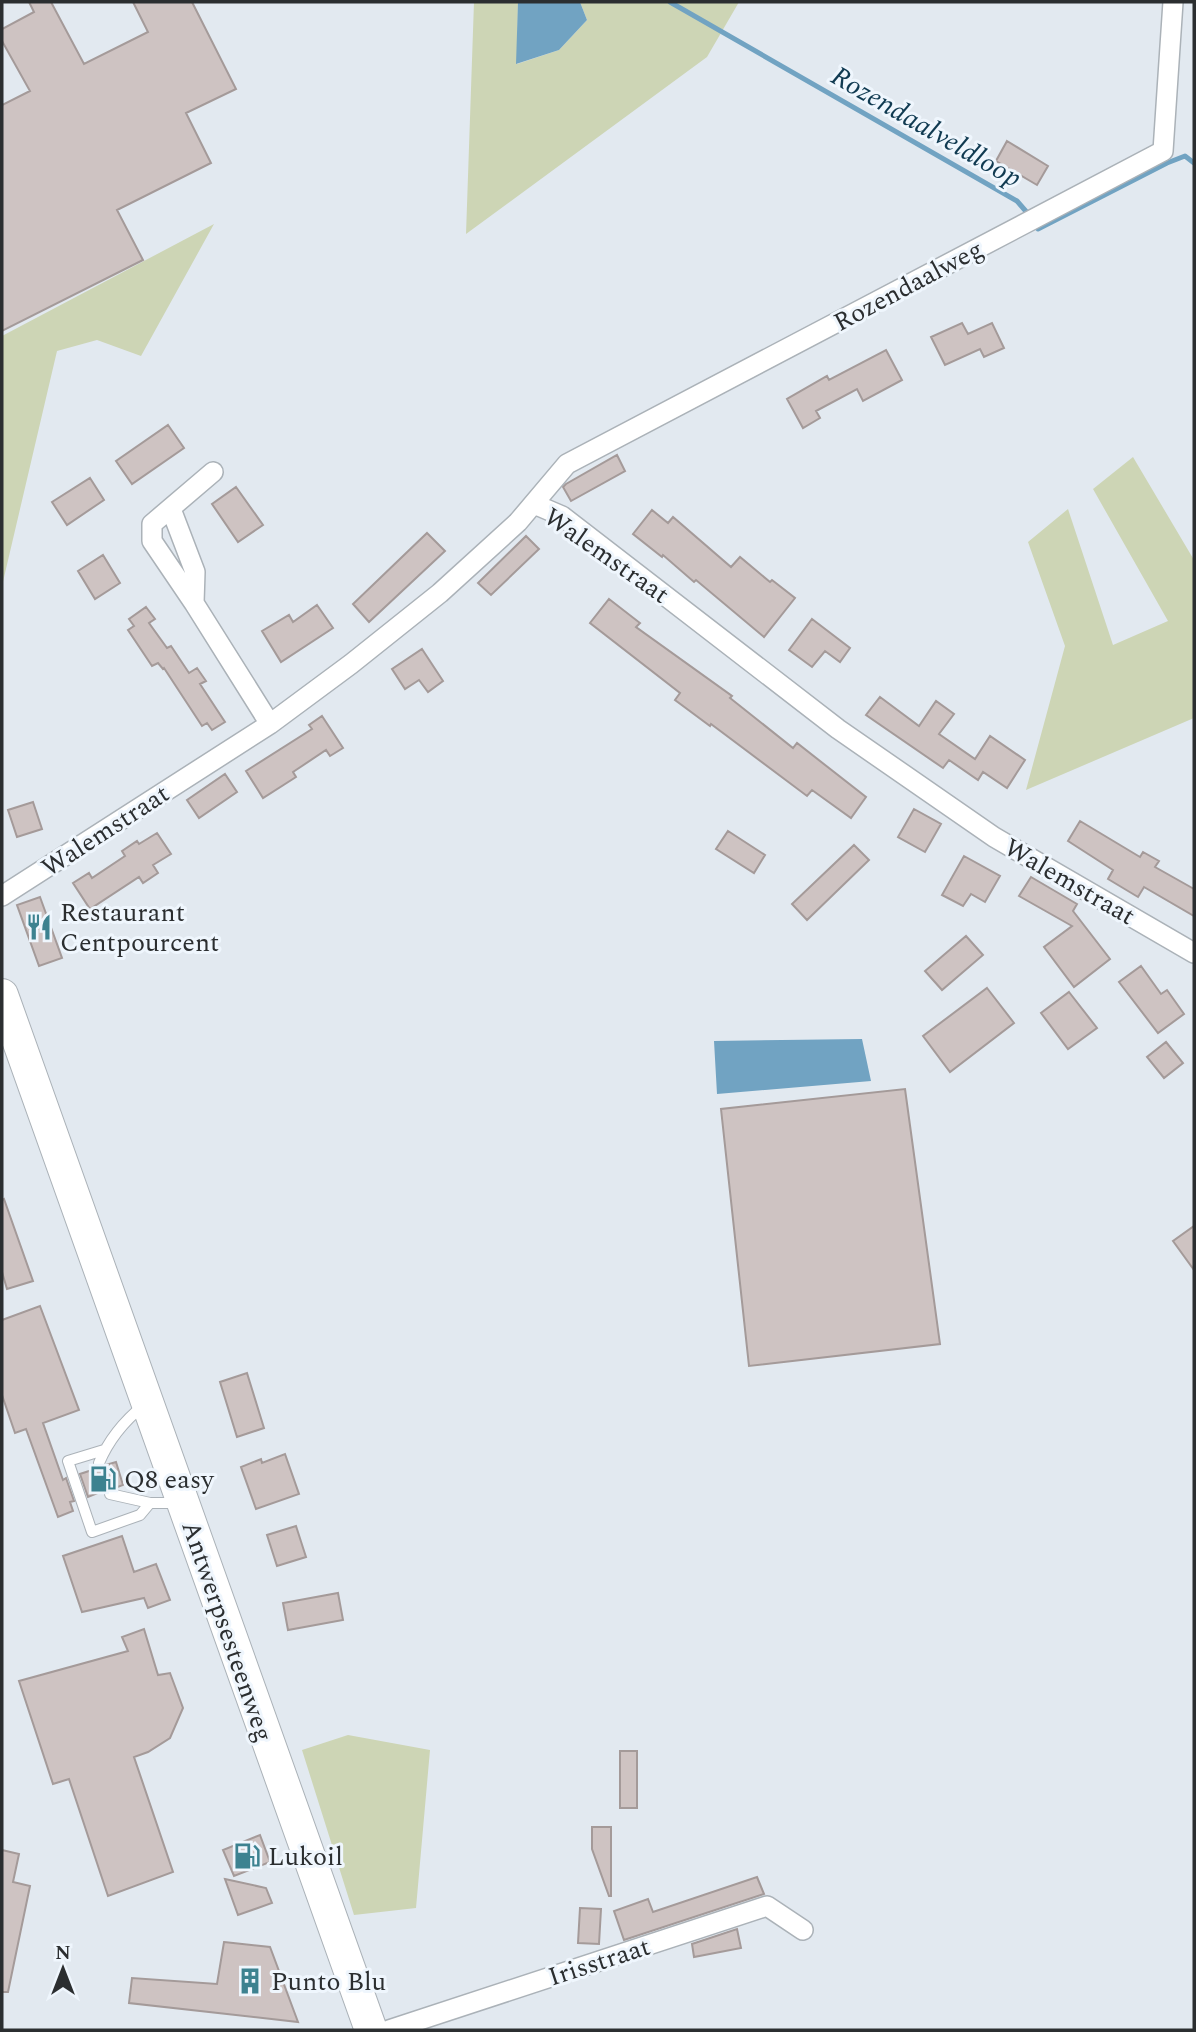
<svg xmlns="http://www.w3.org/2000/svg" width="1196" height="2032" viewBox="0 0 1196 2032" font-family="Spectral,serif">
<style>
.green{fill:#cdd5b5}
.water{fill:#71a3c2}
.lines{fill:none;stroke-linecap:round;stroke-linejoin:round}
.stream{stroke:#71a3c2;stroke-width:5}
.building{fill:#cec3c2;stroke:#a49a99;stroke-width:2}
.service-casing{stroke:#abb2b8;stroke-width:12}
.minor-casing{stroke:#abb2b8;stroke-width:22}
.primary-casing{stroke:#abb2b8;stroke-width:34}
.service{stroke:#fff;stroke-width:10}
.minor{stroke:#fff;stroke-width:19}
.primary{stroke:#fff;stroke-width:32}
.labels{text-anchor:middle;stroke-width:6;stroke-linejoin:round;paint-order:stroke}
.street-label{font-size:26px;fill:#2b2e30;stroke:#eff6fd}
.poi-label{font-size:26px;fill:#2b2e30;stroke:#eff6fd;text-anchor:start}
.water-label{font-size:28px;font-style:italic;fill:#103a51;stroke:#eff6fd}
</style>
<rect width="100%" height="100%" fill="#e2e9f0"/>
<!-- green -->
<path class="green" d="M474 2H518L517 64 559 50 587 20 580 2H739L707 57 466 234Z
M214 224 141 356 97 340 57 351 2 586V336Z
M1133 457 1194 560V718L1026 790 1065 646 1028 542 1068 509 1113 645 1168 621 1093 489Z
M348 1735 430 1750 416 1908 354 1915 302 1750Z"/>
<!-- water -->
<path class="water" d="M518 2H580L587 20 559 50 516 64Z
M862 1039 871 1081 717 1094 714 1041Z"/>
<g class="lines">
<!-- stream -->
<path class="stream" d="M670 2 1017 201 1030 216
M1035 224 1038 229 1167 163 1185 156 1194 163"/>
</g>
<!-- building -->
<path class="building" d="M29 2H51L84 64 148 32 133 2H192L236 89 186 113 211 163 117 210 143 260 2 331V105L30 91 2 41V29L34 12Z
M1007 141 1048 166 1037 185 996 161Z
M962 323 968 334 992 323 1004 348 984 357 980 349 945 365 931 337Z
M886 350 902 380 863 401 857 389 816 411 820 418 803 428 787 399 827 376 829 380Z
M168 425 184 448 132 484 116 461Z
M617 455 625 471 571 501 563 487 566 484Z
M90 478 104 500 67 525 52 502Z
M236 487 263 525 238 542 212 504Z
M652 510 668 523 673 517 731 567 740 557 770 582 772 580 795 598 764 637 696 580 694 582 663 555 662 557 633 534Z
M427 533 445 551 369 622 353 604Z
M526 536 539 549 491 595 478 583Z
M103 555 120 583 95 599 78 571Z
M609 599 640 623 636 627 732 696 730 698 793 748 797 743 866 797 851 818 812 790 807 796 711 724 710 726 675 700 680 693 590 623Z
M317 605 333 628 281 662 262 631 289 615 293 622Z
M146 607 155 619 149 623 167 648 171 646 189 673 197 668 206 681 200 684 225 722 212 730 207 723 202 726 164 668 163 669 158 663 152 666 128 630 134 626 129 619Z
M812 619 850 648 840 662 825 651 812 667 789 650Z
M422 649 443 681 428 692 419 680 405 689 392 669Z
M880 697 919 726 936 701 954 714 939 734 975 759 990 736 1025 760 1007 788 983 772 978 780 949 760 943 768 866 715Z
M322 716 343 748 330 756 326 750 293 772 296 777 263 798 246 771 312 729 309 725Z
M225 774 237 792 199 818 187 800Z
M33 802 42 829 17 837 8 810Z
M914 809 941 824 925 852 898 837Z
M1080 821 1140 857 1143 852 1159 861 1155 867 1194 889V916L1144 887 1138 897 1108 879 1113 870 1068 841Z
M728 831 765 855 754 873 716 849Z
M157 833 171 854 153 865 158 873 143 883 139 877 90 909 73 883 89 873 92 878 125 856 122 851 137 841 139 844Z
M854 845 869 860 807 920 792 904Z
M964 856 1000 876 985 902 971 894 963 906 942 895Z
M1031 877 1077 904 1073 911 1110 959 1074 987 1044 947 1072 926 1019 896Z
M40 897 62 958 39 966 17 905Z
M966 936 983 955 942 990 925 971Z
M1141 966 1161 994 1167 990 1184 1014 1158 1033 1119 982Z
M987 988 1014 1023 950 1072 923 1036Z
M1069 992 1097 1028 1068 1049 1041 1013Z
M1166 1042 1183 1063 1164 1078 1147 1057Z
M905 1089 940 1344 749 1366 721 1109Z
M4 1199 33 1281 7 1289 2 1272V1200Z
M1194 1226V1270L1173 1241Z
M40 1306 79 1410 43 1423 63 1480 66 1478 74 1501 70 1502 73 1511 58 1517 26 1429 15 1433 2 1395V1320Z
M247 1373 264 1428 237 1437 220 1382Z
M285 1454 299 1494 256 1509 241 1467 261 1459 262 1463Z
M116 1462 123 1485 115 1488 107 1487 103 1491 88 1497 80 1474 95 1469 100 1470 106 1465Z
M296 1526 306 1557 277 1566 267 1535Z
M122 1536 134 1572 156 1564 170 1600 148 1608 144 1598 82 1612 63 1556Z
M338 1593 343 1620 288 1630 283 1603Z
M144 1629 158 1675 170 1673 183 1708 170 1738 148 1752 134 1757 173 1872 108 1896 69 1779 53 1784 19 1681 128 1651 122 1637Z
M620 1751H637V1808H620Z
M592 1827H611V1896H609L592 1849Z
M260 1835 270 1862 234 1876 223 1850Z
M2 1850 19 1854 13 1882 30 1886 8 1992H2Z
M757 1877 764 1894 624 1940 614 1911 648 1899 653 1912Z
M225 1879 266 1888 272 1903 238 1915Z
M580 1908 601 1909 599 1944 578 1943Z
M737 1929 741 1948 694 1957 692 1944Z
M224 1942 270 1947 298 2022 129 2003 132 1978 217 1984Z"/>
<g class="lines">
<!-- service casing -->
<g class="service-casing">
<path id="service" d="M104 1450 68 1461 92 1532 140 1515 150 1503
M99 1463C109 1439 124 1421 144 1405
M110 1494 150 1503H178"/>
</g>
<!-- minor casing -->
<g class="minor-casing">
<path id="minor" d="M213 472 152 524V541L194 603 270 724
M534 504 562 516 838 729 994 837 1194 953
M171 509 195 572 194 603
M2 896 270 724 351 664 440 593 518 522 567 464 1163 151 1173 2
M389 2030 767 1906 803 1930"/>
</g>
<!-- primary casing -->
<g class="primary-casing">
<path id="primary" d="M2 995 371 2030"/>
</g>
<!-- service -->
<use href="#service" class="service"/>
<!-- minor -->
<use href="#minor" class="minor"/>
<!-- primary -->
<use href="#primary" class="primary"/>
</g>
<!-- icons -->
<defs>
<g id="restaurant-bare" transform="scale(2.1)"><path d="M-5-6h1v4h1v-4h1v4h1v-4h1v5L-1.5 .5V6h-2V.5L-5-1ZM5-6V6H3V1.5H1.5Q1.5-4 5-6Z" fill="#3d8290" stroke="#eff6fd" stroke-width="2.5" paint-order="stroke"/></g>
<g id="fuel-bare" transform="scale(2.1)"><path d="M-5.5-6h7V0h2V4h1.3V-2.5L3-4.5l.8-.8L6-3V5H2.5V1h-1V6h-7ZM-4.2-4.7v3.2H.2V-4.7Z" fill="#3d8290" stroke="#eff6fd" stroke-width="2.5" paint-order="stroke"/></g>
<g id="building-bare" transform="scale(2.1)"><path d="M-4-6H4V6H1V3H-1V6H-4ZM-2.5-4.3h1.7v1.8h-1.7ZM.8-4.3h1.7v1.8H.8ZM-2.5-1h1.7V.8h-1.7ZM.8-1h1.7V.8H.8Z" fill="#3d8290" stroke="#eff6fd" stroke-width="2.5" paint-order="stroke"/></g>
</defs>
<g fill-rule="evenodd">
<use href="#restaurant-bare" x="39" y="927"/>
<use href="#fuel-bare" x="103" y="1479"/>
<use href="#fuel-bare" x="247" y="1856"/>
<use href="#building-bare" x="250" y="1981"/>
</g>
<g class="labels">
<!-- street labels -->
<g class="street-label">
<text transform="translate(908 285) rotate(-28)" y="9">Rozendaalweg</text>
<text transform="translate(607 555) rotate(35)" y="9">Walemstraat</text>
<text transform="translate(105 830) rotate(-33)" y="9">Walemstraat</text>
<text transform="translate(1070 881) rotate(30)" y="9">Walemstraat</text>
<text transform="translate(228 1631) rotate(71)" y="9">Antwerpsesteenweg</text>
<text transform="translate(599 1961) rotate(-18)" y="9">Irisstraat</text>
</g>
<!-- poi labels -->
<g class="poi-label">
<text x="60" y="921">Restaurant<tspan x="60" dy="30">Centpourcent</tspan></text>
<text x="124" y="1488">Q8 easy</text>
<text x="268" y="1865">Lukoil</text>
<text x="271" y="1990">Punto Blu</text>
</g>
<!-- water labels -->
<g class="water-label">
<text transform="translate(927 126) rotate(30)" y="10">Rozendaalveldloop</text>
</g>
</g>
<!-- border -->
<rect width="1196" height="2032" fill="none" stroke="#2b2e30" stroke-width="7"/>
<!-- north arrow -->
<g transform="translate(63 1969)" stroke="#eff6fd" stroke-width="5" paint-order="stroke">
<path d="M0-5L12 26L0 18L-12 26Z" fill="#2b2e30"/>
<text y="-10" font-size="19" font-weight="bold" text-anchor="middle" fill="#2b2e30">N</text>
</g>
</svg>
